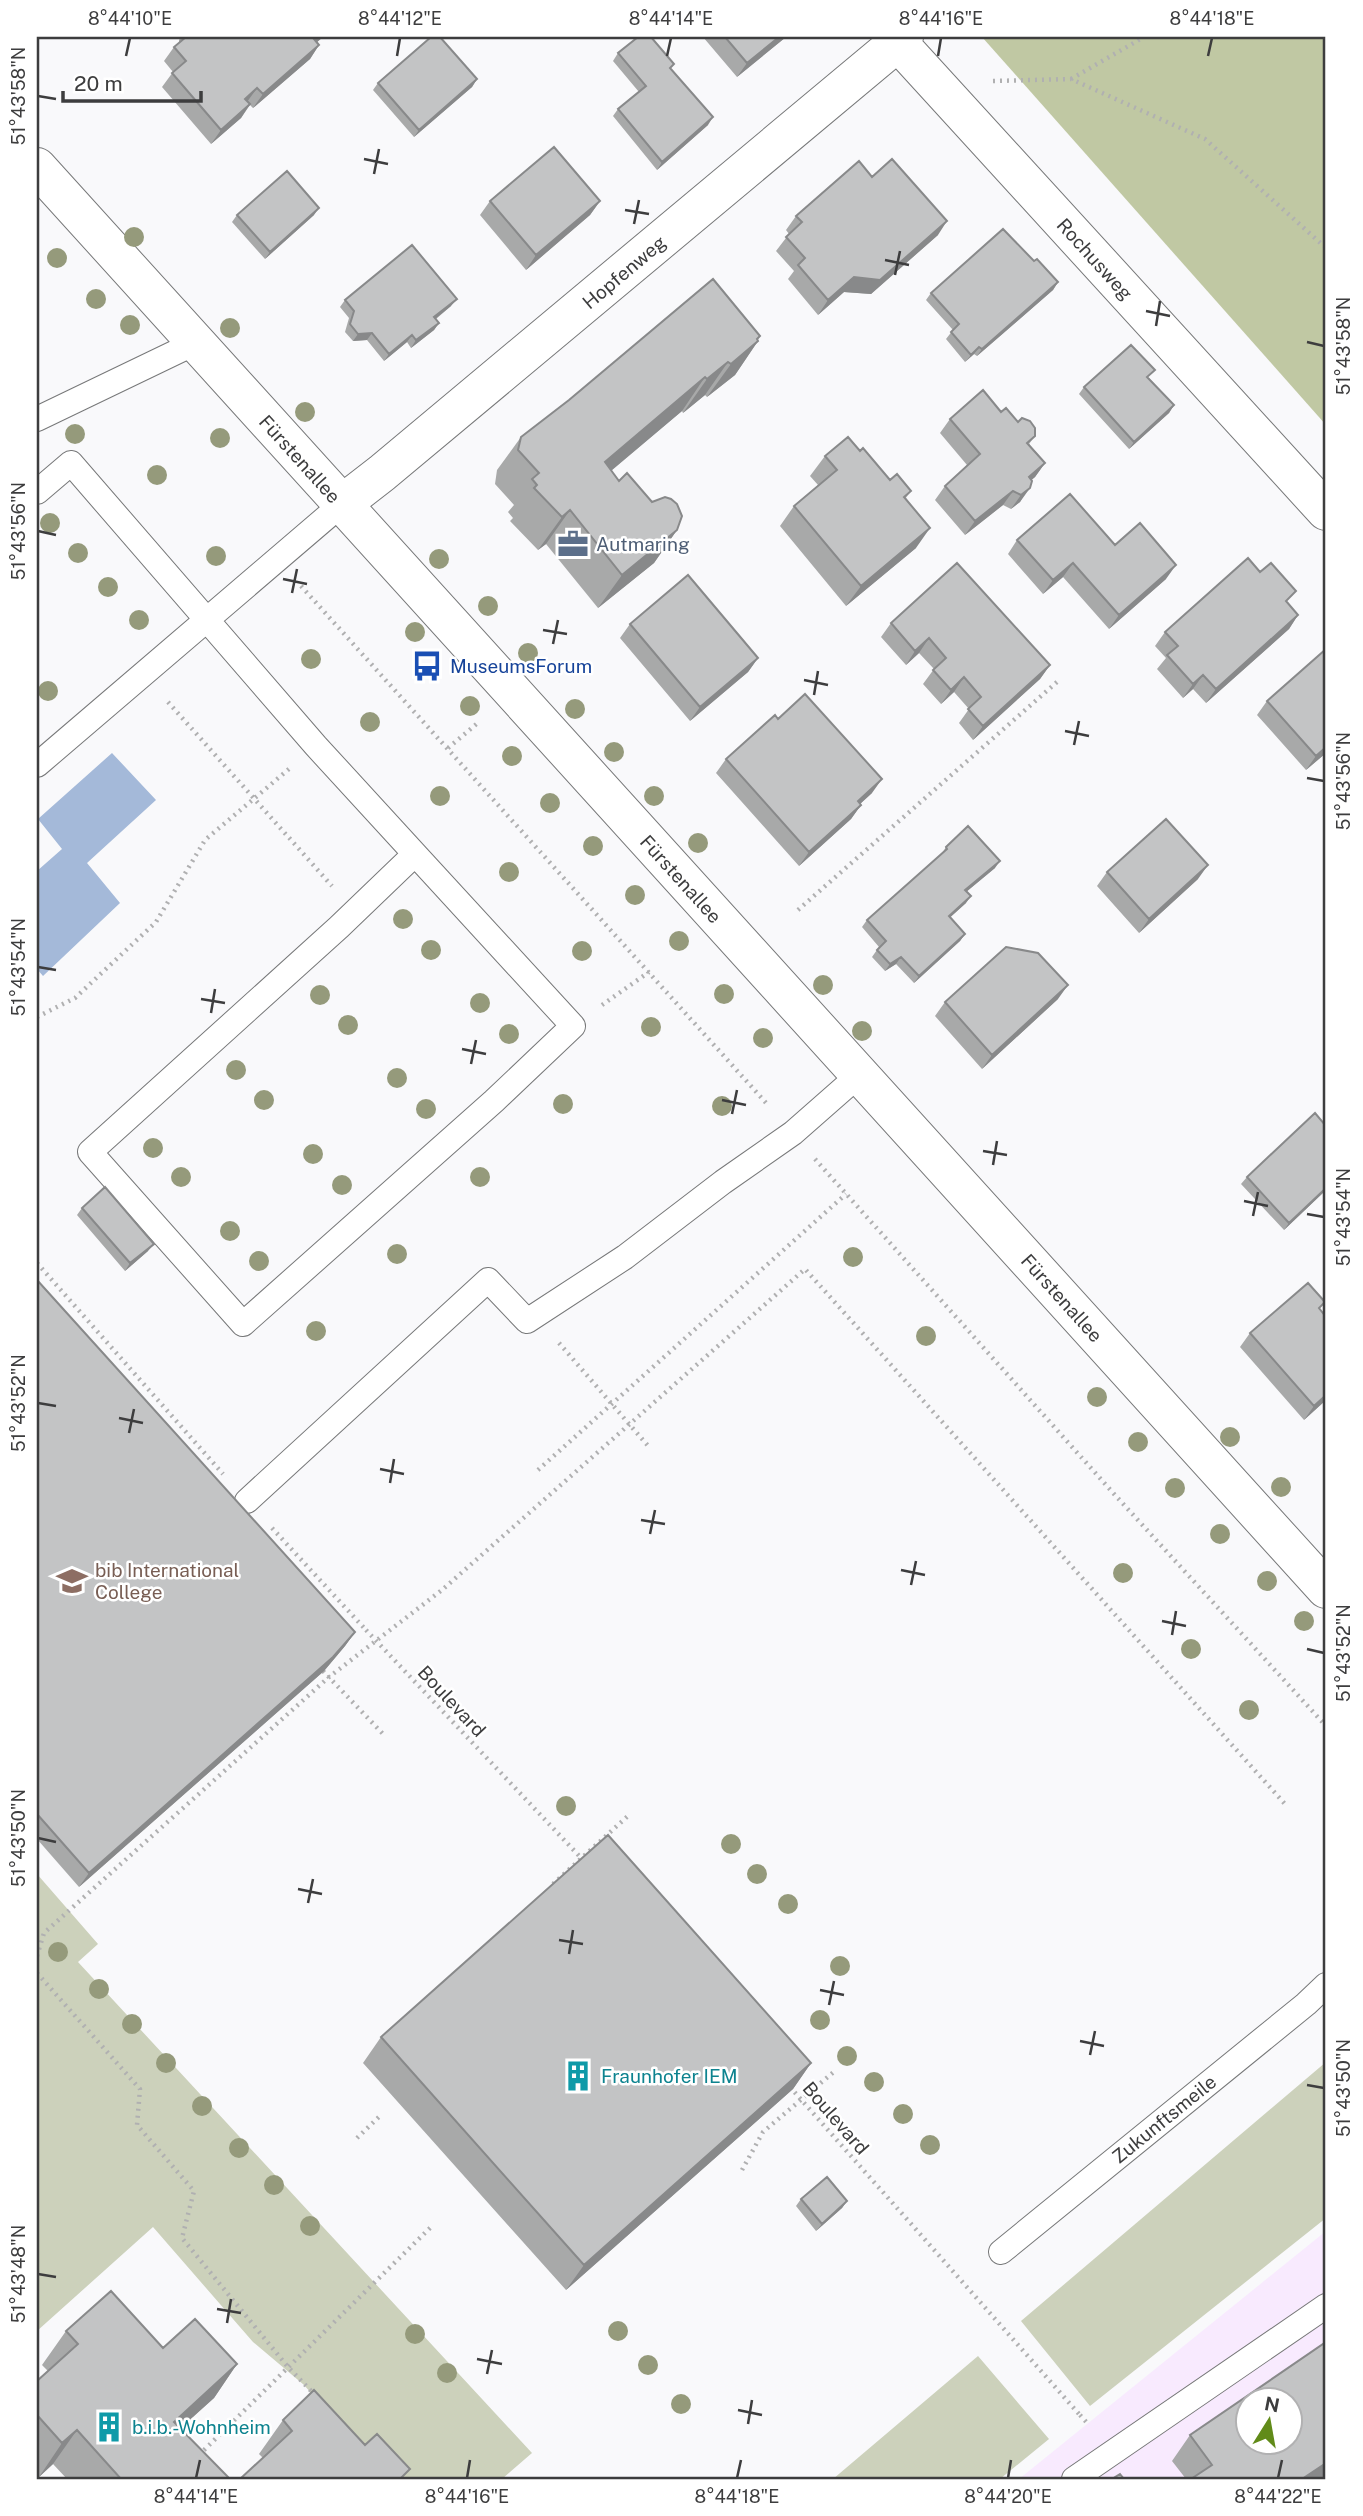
<svg xmlns="http://www.w3.org/2000/svg" width="1363" height="2516" viewBox="0 0 1363 2516" font-family="'Public Sans',sans-serif">
<style>
.commercial{fill:#f8eafe;fill-rule:evenodd}
.green{fill:#ccd1bb}
.forest{fill:#c0c8a3}
.water{fill:#a4b9d9}
.lines{fill:none;stroke-linecap:round;stroke-linejoin:round}
.service-casing{stroke:#777879;stroke-width:26}
.minor-casing{stroke:#777879;stroke-width:40}
.tertiary-casing{stroke:#777879;stroke-width:40}
.path{stroke:#b0b0b1;stroke-width:4.5;stroke-dasharray:2 5;stroke-linecap:butt}
.service{stroke:#fff;stroke-width:24}
.minor{stroke:#fff;stroke-width:38}
.tertiary{stroke:#fff;stroke-width:38}
.path-bridge{stroke:#b0b0b1;stroke-width:4.5;stroke-dasharray:2 5;stroke-linecap:butt}
.tree{fill:#959a7b}
.wall{fill:#a8a9a9}
.shaded-wall{fill:#88898a}
.building{fill:#c3c4c5;stroke:#88898a;stroke-width:2;fill-rule:evenodd}
.ticks{fill:none;stroke:#3d3d3e;stroke-width:2.5}
.labels{text-anchor:middle;stroke-width:5;stroke-linejoin:round;paint-order:stroke}
.street-label{font-size:19px;fill:#3d3d3e;stroke:#fff}
.service-label{font-size:19px;fill:#4e5e75;stroke:#fff;text-anchor:start}
.transit-label{font-size:19px;fill:#164399;stroke:#fff;text-anchor:start}
.education-label{font-size:19px;fill:#785e54;stroke:#fff;text-anchor:start}
.culture-label{font-size:19px;fill:#0d838f;stroke:#fff;text-anchor:start}
.neatline{fill:none;stroke:#3d3d3e;stroke-width:2.5}
.ticks-label{font-size:18px;text-anchor:middle;fill:#3d3d3e}
</style>
<rect width="100%" height="100%" fill="#f9f9fb"/>
<!-- commercial -->
<path class="commercial" d="M1326 2231V2479H1019ZM1248 2400H1290V2442H1248Z"/>
<!-- green -->
<path class="green" d="M37 1874 98 1944 78 1962 532 2453 502 2479H387L304 2385 253 2342 153 2227 37 2331Z
M1326 2062V2218L1090 2406 1021 2321Z
M978 2356 1049 2439 1000 2479H833Z"/>
<!-- forest -->
<path class="forest" d="M982 37H1326V425Z"/>
<!-- water -->
<path class="water" d="M112 753 156 800 87 863 120 903 43 976 37 969V871L62 849 38 819Z"/>
<g class="lines">
<!-- service casing -->
<g class="service-casing">
<path id="service" d="M37 419 195 343
M37 492 71 463 316 746 415 854
M37 765 342 504
M415 854 573 1026 494 1101 243 1324 90 1152 339 927Z
M247 1501 488 1280 527 1321 625 1257 723 1182 793 1133 859 1075
M1001 2252 1306 2004 1326 1985
M1074 2479 1326 2306"/>
</g>
<!-- minor casing -->
<g class="minor-casing">
<path id="minor" d="M893 37 1326 511
M342 504 382 473 904 37"/>
</g>
<!-- tertiary casing -->
<g class="tertiary-casing">
<path id="tertiary" d="M37 167 1326 1589"/>
</g>
<!-- path -->
<path class="path" d="M1071 79 1144 37
M993 81 1071 79 1205 139 1326 248
M301 586 768 1105
M168 702 332 886
M448 748 480 721
M798 910 1057 682
M602 1005 649 972
M37 1017 75 998 156 922 205 840 289 769
M815 1159 1115 1495 1326 1726
M37 1263 223 1474
M559 1343 649 1447
M538 1470 846 1194
M272 1528 366 1630
M323 1671 384 1735
M553 1884 629 1815
M37 1956 44 1933 329 1677 442 1590 805 1269 1285 1804
M37 1973 140 2089 137 2125 194 2191 182 2238 288 2367 316 2396
M357 2138 381 2115
M742 2170 763 2132 836 2070
M1080 2415 1089 2425
M199 2455 433 2225"/>
<!-- service -->
<use href="#service" class="service"/>
<!-- minor -->
<use href="#minor" class="minor"/>
<!-- tertiary -->
<use href="#tertiary" class="tertiary"/>
<!-- path-bridge -->
<path class="path-bridge" d="M366 1630 584 1861
M790 2087 1080 2415"/>
</g>
<!-- trees -->
<g class="tree">
<circle cx="134" cy="237" r="10"/>
<circle cx="57" cy="258" r="10"/>
<circle cx="96" cy="299" r="10"/>
<circle cx="130" cy="325" r="10"/>
<circle cx="230" cy="328" r="10"/>
<circle cx="305" cy="412" r="10"/>
<circle cx="75" cy="434" r="10"/>
<circle cx="220" cy="438" r="10"/>
<circle cx="157" cy="475" r="10"/>
<circle cx="50" cy="523" r="10"/>
<circle cx="78" cy="553" r="10"/>
<circle cx="216" cy="556" r="10"/>
<circle cx="439" cy="559" r="10"/>
<circle cx="108" cy="587" r="10"/>
<circle cx="488" cy="606" r="10"/>
<circle cx="139" cy="620" r="10"/>
<circle cx="415" cy="632" r="10"/>
<circle cx="528" cy="653" r="10"/>
<circle cx="311" cy="659" r="10"/>
<circle cx="48" cy="691" r="10"/>
<circle cx="470" cy="706" r="10"/>
<circle cx="575" cy="709" r="10"/>
<circle cx="370" cy="722" r="10"/>
<circle cx="614" cy="752" r="10"/>
<circle cx="512" cy="756" r="10"/>
<circle cx="440" cy="796" r="10"/>
<circle cx="654" cy="796" r="10"/>
<circle cx="550" cy="803" r="10"/>
<circle cx="698" cy="843" r="10"/>
<circle cx="593" cy="846" r="10"/>
<circle cx="509" cy="872" r="10"/>
<circle cx="635" cy="895" r="10"/>
<circle cx="403" cy="919" r="10"/>
<circle cx="679" cy="941" r="10"/>
<circle cx="431" cy="950" r="10"/>
<circle cx="582" cy="951" r="10"/>
<circle cx="823" cy="985" r="10"/>
<circle cx="724" cy="994" r="10"/>
<circle cx="320" cy="995" r="10"/>
<circle cx="480" cy="1003" r="10"/>
<circle cx="348" cy="1025" r="10"/>
<circle cx="651" cy="1027" r="10"/>
<circle cx="862" cy="1031" r="10"/>
<circle cx="509" cy="1034" r="10"/>
<circle cx="763" cy="1038" r="10"/>
<circle cx="236" cy="1070" r="10"/>
<circle cx="397" cy="1078" r="10"/>
<circle cx="264" cy="1100" r="10"/>
<circle cx="563" cy="1104" r="10"/>
<circle cx="722" cy="1106" r="10"/>
<circle cx="426" cy="1109" r="10"/>
<circle cx="153" cy="1148" r="10"/>
<circle cx="313" cy="1154" r="10"/>
<circle cx="181" cy="1177" r="10"/>
<circle cx="480" cy="1177" r="10"/>
<circle cx="342" cy="1185" r="10"/>
<circle cx="230" cy="1231" r="10"/>
<circle cx="397" cy="1254" r="10"/>
<circle cx="853" cy="1257" r="10"/>
<circle cx="259" cy="1261" r="10"/>
<circle cx="316" cy="1331" r="10"/>
<circle cx="926" cy="1336" r="10"/>
<circle cx="1097" cy="1397" r="10"/>
<circle cx="1230" cy="1437" r="10"/>
<circle cx="1138" cy="1442" r="10"/>
<circle cx="1281" cy="1487" r="10"/>
<circle cx="1175" cy="1488" r="10"/>
<circle cx="1220" cy="1534" r="10"/>
<circle cx="1123" cy="1573" r="10"/>
<circle cx="1267" cy="1581" r="10"/>
<circle cx="1304" cy="1621" r="10"/>
<circle cx="1191" cy="1649" r="10"/>
<circle cx="1249" cy="1710" r="10"/>
<circle cx="566" cy="1806" r="10"/>
<circle cx="731" cy="1844" r="10"/>
<circle cx="757" cy="1874" r="10"/>
<circle cx="788" cy="1904" r="10"/>
<circle cx="58" cy="1952" r="10"/>
<circle cx="840" cy="1966" r="10"/>
<circle cx="99" cy="1989" r="10"/>
<circle cx="820" cy="2020" r="10"/>
<circle cx="132" cy="2024" r="10"/>
<circle cx="847" cy="2056" r="10"/>
<circle cx="166" cy="2063" r="10"/>
<circle cx="874" cy="2082" r="10"/>
<circle cx="202" cy="2106" r="10"/>
<circle cx="903" cy="2114" r="10"/>
<circle cx="930" cy="2145" r="10"/>
<circle cx="239" cy="2148" r="10"/>
<circle cx="274" cy="2185" r="10"/>
<circle cx="310" cy="2226" r="10"/>
<circle cx="618" cy="2331" r="10"/>
<circle cx="415" cy="2334" r="10"/>
<circle cx="648" cy="2365" r="10"/>
<circle cx="447" cy="2373" r="10"/>
<circle cx="681" cy="2404" r="10"/>
</g>
<!-- wall -->
<path class="wall" d="M181 37H323L317 42 319 45 310 59 253 108 250 105 241 118 211 144 162 87 173 72 164 61 174 47 179 43V40Z
M703 37H786L737 77Z
M618 53 671 69 708 125 657 170 613 116 618 109 639 92 613 61Z
M477 79 472 87 414 137 373 90 378 83Z
M872 177 938 235 871 294 844 292 818 315 788 279 794 271 776 251 789 234 786 230 796 216Z
M490 201H600L590 215 526 270 480 215Z
M237 215H314L265 259 232 222Z
M1034 261 1058 282 1053 290 977 356 974 354 965 362 946 339 953 330 926 300 931 293Z
M345 300 451 306 436 319 439 323 434 330 411 348 407 342 384 361 367 340 353 341 345 332 349 318 340 307Z
M758 340V341L735 375 707 397 705 395 683 413 682 411 611 471 619 481 652 502 677 530 654 563 598 608 546 544 538 550 510 521 513 518 508 512 514 505 495 484 497 470 521 437Z
M1149 378 1174 405 1169 413 1129 449 1079 394 1084 387Z
M1001 412 1018 422 1035 436 1029 444 1045 463 1035 477 1031 480 1020 502 1011 509 1003 505 965 535 935 500 945 486 967 465 940 433 950 419Z
M860 451 890 480 911 491 905 499 916 548 846 606 780 526 794 506 818 485 810 476 825 456Z
M1017 540 1115 545 1166 579 1109 629 1063 577 1043 594 1008 554Z
M1288 603 1298 615 1289 629 1206 703 1193 689 1183 698 1157 669 1166 658 1155 646 1165 632Z
M891 623 1050 665 1040 679 973 740 959 723 969 709 954 692 941 704 923 684 934 669 919 653 906 665 881 637Z
M630 624 758 658 748 672 690 721 620 638Z
M1326 649V753L1306 770 1257 715 1267 701Z
M778 719 872 793 860 804 861 805 851 819 799 866 716 773 726 759Z
M946 847 995 868 966 892V903L950 917 965 934 960 941 914 983 896 964 885 971 872 957 879 947 862 927 867 920 941 855Z
M1107 872 1198 879 1139 933 1097 886Z
M1058 999 982 1069 935 1016 945 1002Z
M1326 1126V1190L1284 1230 1241 1184 1247 1177Z
M82 1208 148 1251 125 1271 77 1215Z
M37 1280 355 1632 345 1646 324 1671 79 1887 37 1839Z
M1320 1309 1326 1400 1304 1420 1240 1347 1250 1333Z
M381 2037 811 2063 793 2089 566 2290 363 2063Z
M801 2199 847 2201 842 2208 816 2231 796 2206Z
M66 2331 163 2348 237 2364 214 2398 180 2428 230 2479H67L53 2464 39 2477 37 2475V2381L48 2371 42 2365Z
M1326 2342V2476L1322 2479H1186L1172 2461 1190 2435Z
M283 2420 365 2445 263 2458 259 2454Z"/>
<!-- shaded-wall -->
<path class="shaded-wall" d="M316 37H323L304 53 314 39Z
M779 37H786L737 77 747 63Z
M319 45 310 59 253 108 263 94Z
M477 79 472 87 414 137 419 130Z
M257 88 247 102 245 99Z
M250 104 241 118 211 144 221 130Z
M713 117 708 125 657 170 662 162Z
M600 201 590 215 526 270 536 255Z
M319 208 314 215 265 259 270 252Z
M947 221 938 235 871 294 844 292 818 315 828 300 854 277Z
M1058 282 1053 290 977 356 982 349Z
M457 299 451 306 429 324 434 317Z
M439 323 434 330 411 348 416 340Z
M372 333 367 340 353 341 358 334Z
M412 335 407 342 384 361 389 354Z
M760 336 755 343 758 341 735 375 707 397 731 364Z
M979 347 974 354 965 362 971 355Z
M728 362 705 395 683 413 707 379Z
M705 377 682 411 581 496 605 462Z
M1174 405 1169 413 1129 449 1134 442Z
M1045 463 1035 477 1019 491 1029 477Z
M1030 488 1020 502 1011 509 1021 495Z
M1013 491 1003 505 965 535 975 521Z
M570 510 546 544 538 550 562 517Z
M930 528 916 548 846 606 861 586Z
M677 530 654 563 598 608 622 575Z
M1073 563 1063 577 1043 594 1053 580Z
M1176 565 1166 579 1109 629 1119 615Z
M1298 615 1289 629 1206 703 1216 689Z
M929 638 919 653 906 665 915 651Z
M758 658 748 672 690 721 700 707Z
M1050 665 1040 679 973 740 983 726Z
M1203 675 1193 689 1183 698 1193 684Z
M964 677 954 692 941 704 951 690Z
M1326 747V753L1306 770 1316 756Z
M882 779 872 793 848 815 858 801Z
M861 805 851 819 799 866 809 852Z
M1000 861 995 868 960 897 965 890Z
M1208 865 1198 879 1139 933 1149 919Z
M971 896 966 903 944 923 949 916Z
M965 934 960 941 914 983 919 976Z
M901 957 896 964 885 971 890 964Z
M1068 985 1058 999 982 1069 992 1055Z
M1326 1188V1190L1284 1230 1289 1223Z
M154 1244 148 1251 125 1271 130 1263Z
M1326 1395V1400L1304 1420 1314 1406Z
M355 1632 345 1646 324 1671 79 1887 89 1873Z
M811 2063 793 2089 566 2290 584 2265Z
M847 2201 842 2208 816 2231 822 2224Z
M237 2364 214 2398 150 2456 174 2422Z
M77 2430 53 2464 39 2477 62 2443Z
M1326 2463V2476L1322 2479H1302Z"/>
<!-- building -->
<path class="building" d="M186 37H316L314 39 319 45 263 94 257 88 245 99 250 104 221 130 172 73 186 61 174 47Z
M431 37H440L477 79 419 130 378 83Z
M638 37H651L674 64 670 68 713 117 662 162 618 109 646 86 618 53Z
M725 37H779L747 63Z
M554 147 600 201 536 255 490 201Z
M892 159 947 221 880 280 854 277 828 300 798 265 805 258 786 237 802 222 796 216 859 161 872 177Z
M287 171 319 208 270 252 237 215Z
M1003 229 1034 261 1037 259 1058 282 982 349 979 347 971 355 951 332 959 324 931 293Z
M412 245 457 299 434 317 439 323 416 340 412 335 389 354 372 333 358 334 350 324 354 311 345 300Z
M713 279 760 336 757 339 758 341 731 364 728 362 707 379 705 377 605 462 619 481 627 473 652 502 665 497 671 499 677 504 682 516 677 530 622 575 570 510 562 517 534 488 537 485 532 479 539 473 518 450 521 437 569 400Z
M1131 345 1155 370 1147 377 1174 405 1134 442 1084 387Z
M983 390 1001 412 1006 408 1018 422 1022 418 1030 421 1035 428V436L1027 443 1045 463 1029 477 1032 481 1030 488 1021 495 1013 491 975 521 945 486 980 454 950 419Z
M848 437 860 451 863 448 890 480 897 474 911 491 904 497 930 528 861 586 794 506 837 470 825 456Z
M1070 494 1115 545 1140 523 1176 565 1119 615 1073 563 1053 580 1017 540Z
M1248 558 1260 572 1271 563 1296 591 1286 601 1298 615 1216 689 1203 675 1193 684 1167 655 1178 646 1165 632Z
M957 563 1050 665 983 726 968 709 981 697 964 677 951 690 933 670 946 658 929 638 915 651 891 623Z
M688 575 758 658 700 707 630 624Z
M1326 649V747L1316 756 1267 701Z
M805 694 882 779 858 801 861 805 809 852 726 759 775 715 778 719Z
M1166 819 1208 865 1149 919 1107 872Z
M968 826 1000 861 965 890 971 896 949 916 965 934 919 976 901 957 890 964 877 950 886 941 867 920 947 849 946 847Z
M1006 947 1038 953 1068 985 992 1055 945 1002Z
M1315 1113 1326 1126V1188L1289 1223 1247 1177Z
M105 1187 154 1244 130 1263 82 1208Z
M37 1280 355 1632 333 1657 89 1873 37 1814Z
M1308 1283 1325 1302 1319 1308 1326 1317V1395L1314 1406 1250 1333Z
M608 1835 811 2063 584 2265 381 2037Z
M827 2177 847 2201 822 2224 801 2199Z
M111 2291 163 2348 195 2319 237 2364 174 2422 230 2479H121L77 2430 62 2443 37 2415V2381L78 2344 66 2331Z
M1326 2342V2463L1302 2479H1191L1212 2465 1190 2435ZM1248 2400H1290V2442H1248Z
M314 2390 365 2445 377 2434 410 2469 400 2479H240L292 2431 283 2420Z
M1120 2474 1124 2479H1112Z"/>
<!-- ticks -->
<path class="ticks" d="M126 56 130 38M397 56 400 38M667 56 671 38M938 56 941 38M1208 56 1212 38M38 96 56 99M364 159 388 164M374 174 379 149M625 210 649 214M634 224 639 200M885 260 909 265M895 275 900 251M1146 311 1170 316M1156 326 1160 301M1307 342 1324 346M38 531 56 535M283 579 307 584M292 593 297 569M543 630 567 634M553 644 558 620M804 680 828 685M814 695 818 671M1065 731 1089 736M1074 745 1079 721M1307 778 1324 781M38 967 56 970M201 999 225 1003M211 1013 215 989M462 1049 486 1054M471 1064 476 1040M722 1100 746 1105M732 1114 737 1090M983 1151 1007 1155M993 1165 997 1141M1244 1201 1268 1206M1307 1214 1324 1217M1253 1216 1258 1192M38 1403 56 1406M119 1418 143 1423M129 1433 134 1409M380 1469 404 1474M390 1483 394 1459M641 1520 665 1524M650 1534 655 1510M901 1570 925 1575M911 1585 916 1561M1162 1621 1186 1626M1172 1635 1176 1611M1307 1649 1324 1653M38 1838 56 1842M298 1889 322 1894M308 1903 313 1879M559 1940 583 1944M569 1954 573 1930M820 1990 844 1995M829 2005 834 1981M1080 2041 1104 2046M1090 2055 1095 2031M1307 2085 1324 2088M38 2274 56 2277M217 2309 241 2313M227 2323 231 2299M477 2359 502 2364M487 2374 492 2350M738 2410 762 2415M748 2424 752 2400M196 2478 200 2460M467 2478 470 2460M737 2478 741 2460M1008 2478 1011 2460M1278 2478 1282 2460"/>
<!-- icons -->
<defs>
<g id="office-bare" transform="scale(2.415)"><path d="M-6-3h4V-5.5h4V-3h4V5H-6ZM-1-4.5V-3h2v-1.5ZM-6 0V1H6V0Z" fill="#5c6f8a" stroke="#fff" stroke-width="2.5" paint-order="stroke"/></g>
<g id="bus-bare" transform="scale(2.415)"><path d="M-5-6H5V4H4V6H2V4H-2V6H-4V4H-5ZM-3.5-4V0h7V-4ZM-3.5 1.2v1.5H-2V1.2ZM2 1.2v1.5H3.5V1.2Z" fill="#1a4fb4" stroke="#fff" stroke-width="2.5" paint-order="stroke"/></g>
<g id="university-bare" transform="scale(2.415)"><path d="M0-5L7-2L0 1L-7-2ZM-4 1L0 2.5L4 1V4Q0 6-4 4Z" fill="#8d6e63" stroke="#fff" stroke-width="2.5" paint-order="stroke"/></g>
<g id="building-bare" transform="scale(2.415)"><path d="M-4-6H4V6H1V3H-1V6H-4ZM-2.5-4.3h1.7v1.8h-1.7ZM.8-4.3h1.7v1.8H.8ZM-2.5-1h1.7V.8h-1.7ZM.8-1h1.7V.8H.8Z" fill="#0f9aa8" stroke="#fff" stroke-width="2.5" paint-order="stroke"/></g>
</defs>
<g fill-rule="evenodd">
<use href="#office-bare" x="573" y="544"/>
<use href="#bus-bare" x="427" y="666"/>
<use href="#university-bare" x="72" y="1581"/>
<use href="#building-bare" x="578" y="2076"/>
<use href="#building-bare" x="109" y="2427"/>
</g>
<g class="labels">
<!-- street labels -->
<g class="street-label">
<text transform="translate(1095 259) rotate(48)" y="7">Rochusweg</text>
<text transform="translate(624 272) rotate(-40)" y="7">Hopfenweg</text>
<text transform="translate(300 459) rotate(48)" y="7">Fürstenallee</text>
<text transform="translate(681 879) rotate(48)" y="7">Fürstenallee</text>
<text transform="translate(1062 1298) rotate(48)" y="7">Fürstenallee</text>
<text transform="translate(452 1701) rotate(47)" y="7">Boulevard</text>
<text transform="translate(836 2118) rotate(49)" y="7">Boulevard</text>
<text transform="translate(1164 2119) rotate(-39)" y="7">Zukunftsmeile</text>
</g>
<!-- service labels -->
<g class="service-label">
<text x="596" y="551">Autmaring</text>
</g>
<!-- transit labels -->
<g class="transit-label">
<text x="450" y="673">MuseumsForum</text>
</g>
<!-- education labels -->
<g class="education-label">
<text x="95" y="1577">bib International<tspan x="95" dy="22">College</tspan></text>
</g>
<!-- culture labels -->
<g class="culture-label">
<text x="601" y="2083">Fraunhofer IEM</text>
<text x="132" y="2434">b.i.b.-Wohnheim</text>
</g>
</g>
<!-- border -->
<rect width="1363" height="2516" fill="none" stroke="#ffffff" stroke-width="77"/>
<!-- north arrow -->
<g transform="translate(1269 2421) rotate(11)"><circle r="33" fill="#ffffff" stroke="#b1b1b2" stroke-width="2"/>
<path d="M0-5L12 26L0 18L-12 26Z" fill="#618b19"/>
<text y="-10" font-size="19" font-weight="bold" text-anchor="middle" fill="#3d3d3e">N</text>
</g>
<!-- scale -->
<path d="M63 91v10h138v-10" fill="none" stroke="#3d3d3e" stroke-width="3.5"/>
<text x="74" y="91" font-size="21" fill="#3d3d3e" stroke="#ffffff" stroke-width="5" paint-order="stroke">20 m</text>
<rect x="38" y="38" width="1286" height="2440" class="neatline"/>
<g class="ticks-label">
<text x="130" y="25">8°44'10"E</text>
<text x="400" y="25">8°44'12"E</text>
<text x="671" y="25">8°44'14"E</text>
<text x="941" y="25">8°44'16"E</text>
<text x="1212" y="25">8°44'18"E</text>
<text transform="translate(19 96) rotate(-90)" y="6">51°43'58"N</text>
<text transform="translate(1344 346) rotate(-90)" y="6">51°43'58"N</text>
<text transform="translate(19 531) rotate(-90)" y="6">51°43'56"N</text>
<text transform="translate(1344 781) rotate(-90)" y="6">51°43'56"N</text>
<text transform="translate(19 967) rotate(-90)" y="6">51°43'54"N</text>
<text transform="translate(1344 1217) rotate(-90)" y="6">51°43'54"N</text>
<text transform="translate(19 1403) rotate(-90)" y="6">51°43'52"N</text>
<text transform="translate(1344 1653) rotate(-90)" y="6">51°43'52"N</text>
<text transform="translate(19 1838) rotate(-90)" y="6">51°43'50"N</text>
<text transform="translate(1344 2088) rotate(-90)" y="6">51°43'50"N</text>
<text transform="translate(19 2274) rotate(-90)" y="6">51°43'48"N</text>
<text x="196" y="2503">8°44'14"E</text>
<text x="467" y="2503">8°44'16"E</text>
<text x="737" y="2503">8°44'18"E</text>
<text x="1008" y="2503">8°44'20"E</text>
<text x="1278" y="2503">8°44'22"E</text>
</g>
</svg>
